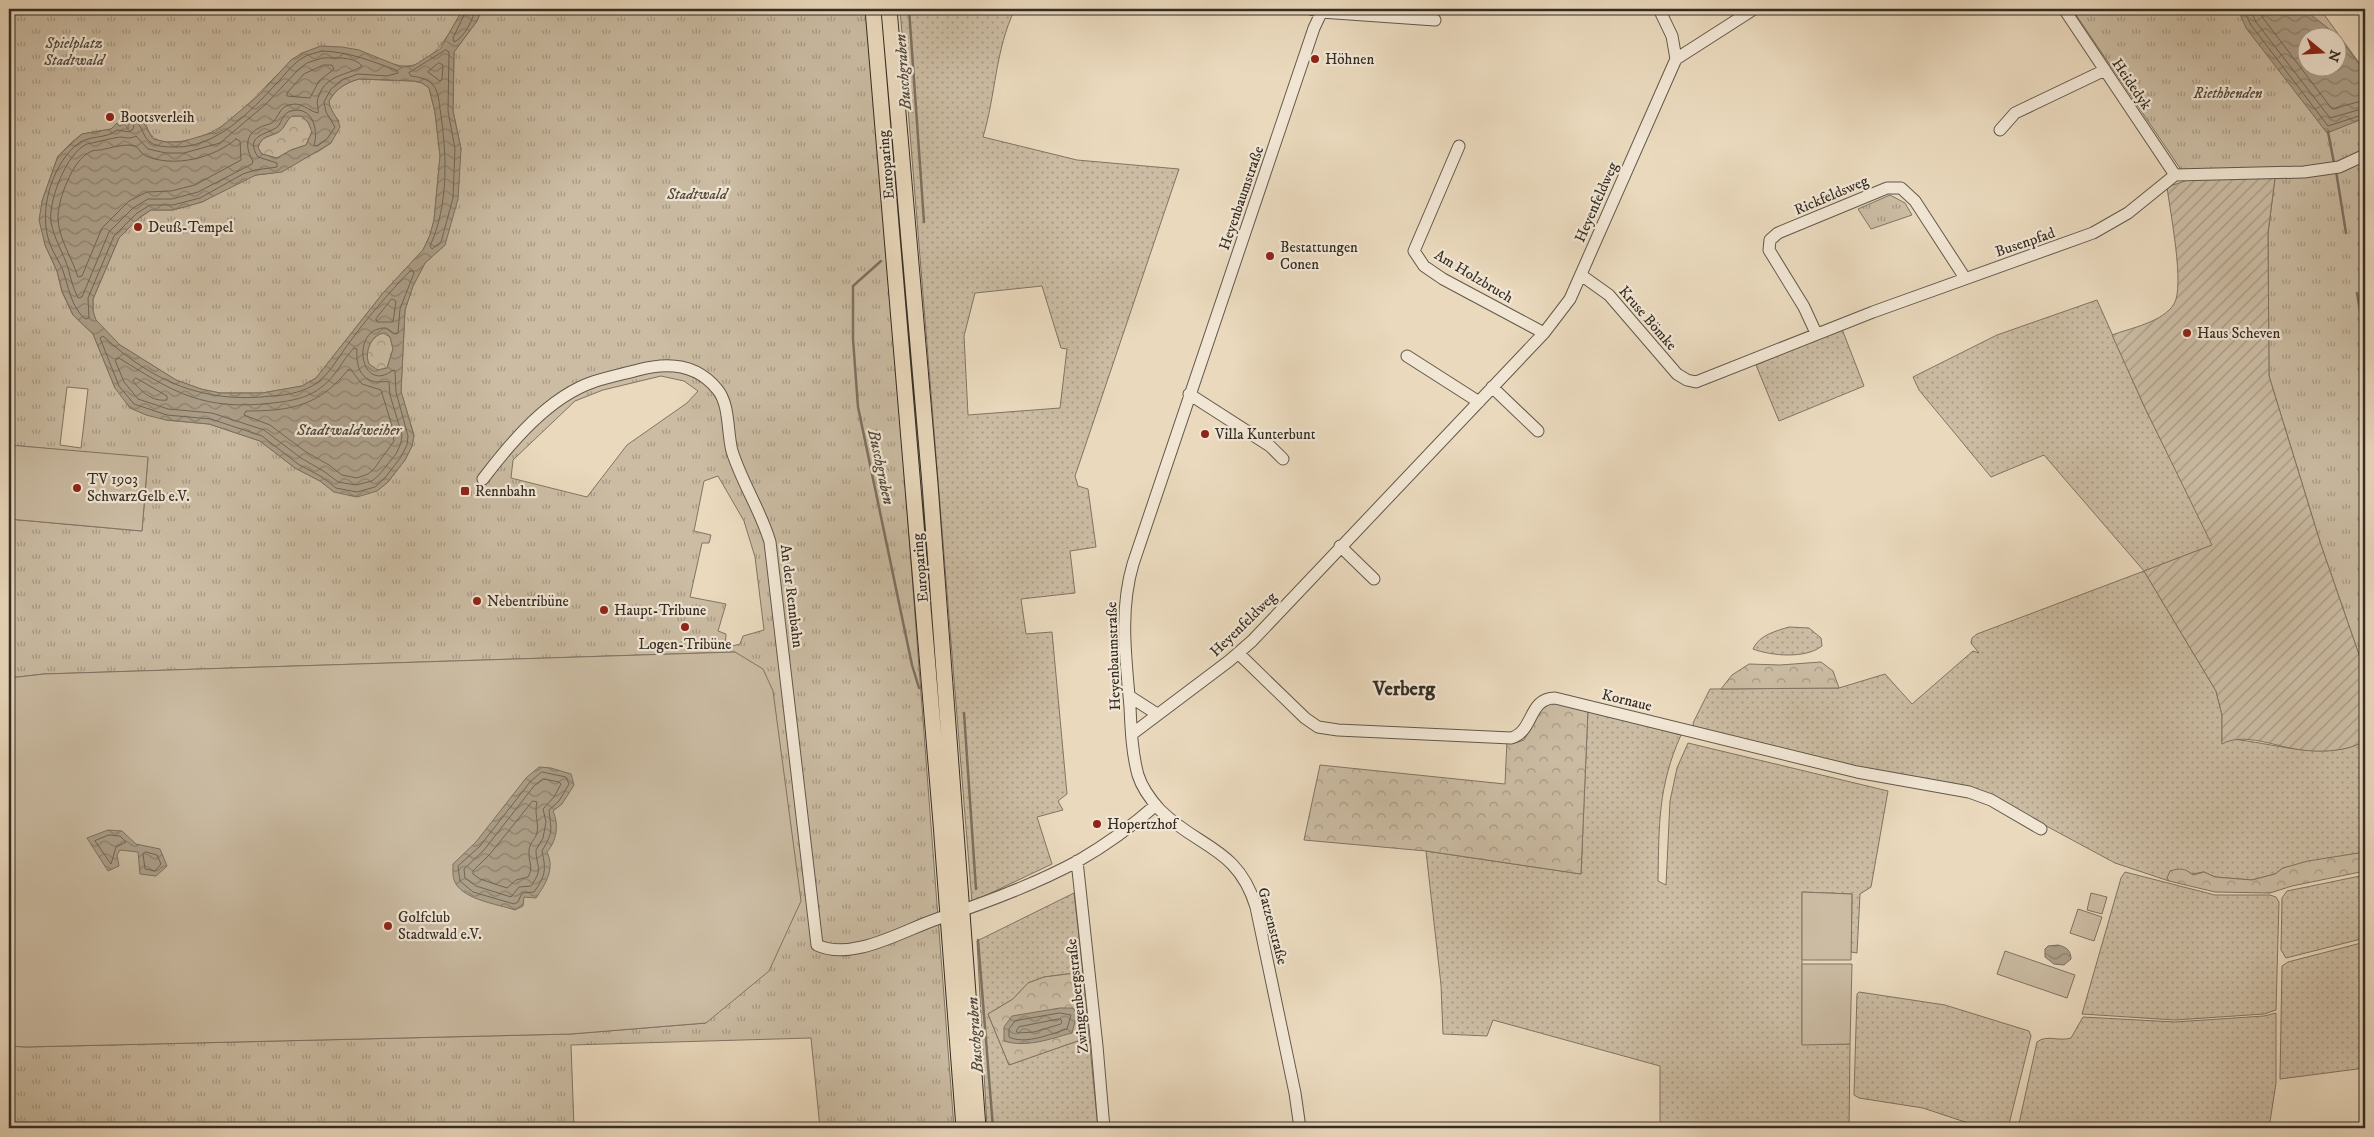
<svg xmlns="http://www.w3.org/2000/svg" width="2374" height="1137" viewBox="0 0 2374 1137" font-family="'IM FELL DW Pica',serif">
<style>
.grass{fill:url(#grass-dots);stroke:#807464;fill-rule:evenodd}
.forest{fill:url(#forest-crowns);stroke:#807464}
.park{fill:url(#park-tufts);stroke:#807464;fill-rule:evenodd}
.garden{fill:url(#garden-furrows);stroke:#807464}
.pitch{fill:#cbbca3;stroke:#807464}
.water{fill:url(#water-waves);stroke:#7c7161;fill-rule:evenodd}
.lines{fill:none;stroke-linecap:round;stroke-linejoin:round}
.shore{stroke:#706656;stroke-width:1}
.stream{stroke:#7c7161;stroke-width:2.5}
.minor-casing{stroke:#62584a;stroke-width:13}
.major-casing{stroke:#352d24;stroke-width:17}
.minor{stroke:#f1e6d4;stroke-width:11}
.major{stroke:#ead9bd;stroke-width:15}
.poi-dot{fill:#8f2418;stroke:#f1e6d4;stroke-width:2}
.labels{text-anchor:middle;stroke-width:4.5;stroke-linejoin:round;paint-order:stroke}
.park-label{font-size:15px;font-style:italic;fill:#534a3d;stroke:#f1e6d4}
.poi-label{font-size:15px;fill:#352d24;stroke:#f1e6d4;text-anchor:start}
.street-label{font-size:15px;fill:#352d24;stroke:#f1e6d4}
.water-label{font-size:16px;font-style:italic;fill:#534a3d;stroke:#f1e6d4}
.district-label{font-size:20px;font-weight:bold;fill:#352d24;stroke:#f1e6d4}
</style>
<defs>
<pattern id="grass-dots" width="8" height="8" patternUnits="userSpaceOnUse" patternTransform="scale(1.25)"><rect width="8" height="8" fill="#cbbca3"/><path d="M2 2h.1M6 6h.1" fill="none" stroke="#a69985" stroke-width="1.8" stroke-linecap="round"/></pattern>
<pattern id="forest-crowns" width="20" height="18" patternUnits="userSpaceOnUse" patternTransform="scale(1.25)"><rect width="20" height="18" fill="#cbbca3"/><path d="M2 6a3 3 0 1 1 6 0M12 15a3 3 0 1 1 6 0" fill="none" stroke="#a69985"/></pattern>
<pattern id="park-tufts" width="24" height="20" patternUnits="userSpaceOnUse" patternTransform="scale(1.25)"><rect width="24" height="20" fill="#cbbca3"/><path d="M3 7l-1-3M5 7V3M7 7l1-3M15 17l-1-3M17 17v-4M19 17l1-3" fill="none" stroke="#a69985"/></pattern>
<pattern id="garden-furrows" width="10" height="10" patternUnits="userSpaceOnUse" patternTransform="scale(1.25)"><rect width="10" height="10" fill="#cbbca3"/><path d="M-1 1l2-2M0 10L10 0M9 11l2-2" fill="none" stroke="#a69985"/></pattern>
<pattern id="water-waves" width="16" height="10" patternUnits="userSpaceOnUse" patternTransform="scale(1.25)"><rect width="16" height="10" fill="#ac9f89"/><path d="M0 5q4-4 8 0t8 0" fill="none" stroke="#8d8270"/></pattern>
</defs>
<rect width="100%" height="100%" fill="#ead9bd"/>
<filter id="stains"><feTurbulence type="fractalNoise" baseFrequency=".004" numOctaves="4"/><feColorMatrix values="0 0 0 0 .2 0 0 0 0 .09 0 0 0 0 .02 0 0 0 .5 -.17"/></filter>
<radialGradient id="worn" r=".72"><stop offset=".6" stop-color="#630" stop-opacity="0"/><stop offset="1" stop-color="#630" stop-opacity=".3"/></radialGradient>
<!-- grass -->
<path class="grass" d="M900 9H1015C995 50 996 94 983 137L1077 160 1179 169 1075 476 1078 486 1088 489 1096 547 1070 551 1075 593 1021 599 1026 634 1052 632 1067 794 1058 801 1063 810 1037 817 1052 864 972 902ZM1042 286 1061 348 1067 349 1060 408 968 415 964 336 975 293Z
M2097 300 2145 408 2213 545 2144 571 2216 691 2222 715V743L2233 739 2240 740C2280 745 2328 761 2365 741V852L2283 868 2275 874 2252 880 2215 877 2204 872 2167 878 2169 881 2115 863 2024 814 1893 775 1694 729 1693 723 1710 689 1839 688 1885 674 1912 704 1973 651 1979 653 1971 643 1972 638 1977 634 2144 571 2044 455 1991 477 1919 390 1913 377 1997 335Z
M1842 329 1864 386 1779 421 1756 365Z
M1789 627 1809 628 1821 638 1822 646C1805 659 1772 656 1753 649 1759 635 1776 631 1789 627Z
M1588 709 1681 735C1658 786 1659 825 1658 881L1666 885 1670 801 1677 768 1688 743 1888 791 1871 887 1860 894 1857 953 1851 952 1852 894 1802 892V1044H1850L1849 1128H1660V1066L1493 1020 1487 1036 1443 1034 1441 985 1426 851 1581 874Z
M2125 872 2215 895H2270L2276 897 2279 902 2276 1010 2264 1014 2175 1020 2082 1014 2121 878Z
M2365 875V938L2286 958 2281 950 2282 898 2287 891Z
M1074 893 1083 972 1044 977 1028 983 1013 999 988 1014 1009 1065 1089 1037 1098 1128H987L977 941Z
M2365 942V1068L2280 1079 2282 966 2288 962Z
M1859 992 1945 1005 2029 1031 2031 1036 2008 1128H1983L1923 1108 1859 1098 1854 1095 1857 994Z
M2276 1013V1083L2269 1128H2018L2037 1042C2047 1034 2059 1042 2071 1038L2083 1017 2175 1022 2264 1016Z"/>
<!-- forest -->
<path class="forest" d="M292 116H301L308 122 312 131 306 145 291 150 277 158 262 154 258 148C261 135 270 138 279 131 285 128 286 120 292 116Z
M383 333 390 337 393 349 387 368 378 370 369 365C364 353 370 337 383 333Z
M1821 662 1833 671 1839 688 1721 689 1732 675 1749 664 1780 665Z
M1559 702 1588 709 1581 874 1426 851 1304 840 1320 765 1505 784 1507 740 1515 743 1524 740 1545 703Z
M2365 852V871L2292 886 2270 893 2215 892 2169 881 2167 878 2170 871C2180 868 2185 868 2193 875L2204 872 2215 877 2252 880 2275 874 2283 868 2308 861Z
M1083 972 1089 1037 1009 1065 988 1014 1013 999 1028 983 1044 977Z"/>
<!-- park -->
<path class="park" d="M9 9H463C449 34 429 76 393 64L302 53C258 85 233 141 171 142 157 142 150 138 146 124L131 116 128 120 129 129H111L82 134 73 141 58 156 42 201 45 245 57 271 62 292 73 315 93 334 115 388 166 420 209 424 260 441 295 468 320 481 334 492 377 491 388 482 405 460 412 446 414 435 401 392 405 310 413 286 425 263 445 245 461 149 453 111 454 52 477 21 482 9H869L954 1128H820L811 1038 571 1045 574 1128H9V1046L26 1047 571 1034 706 1023 735 652 44 674 9 678V519L142 531 148 458 9 445ZM661 376 684 381 698 391 687 403 627 445 587 497 511 478 513 460 575 401 603 390ZM67 387 88 389 81 448 60 445ZM718 476 744 521 755 557 764 630 743 636 740 644 725 648 726 634 718 631 726 604 690 597 702 543H709L711 535 694 531 704 481Z
M2072 9H2320L2360 64 2365 61V672L2321 545 2269 376 2268 233 2275 178 2188 180ZM2306 38H2336V68H2306Z
M359 79 414 81 422 83 429 88 435 112 440 156 434 220 430 235 423 250 383 293 316 378 302 386 262 393H220L201 389 176 380 120 345 95 320 93 311V299L119 238 132 223 151 210H173L202 202 244 179 256 175 273 173 319 151 331 143 339 121 330 110 329 101C336 89 345 83 359 79Z
M1890 195 1905 203 1912 215 1871 229 1858 209Z"/>
<!-- garden -->
<path class="garden" d="M2275 178 2268 233 2269 376 2321 545 2365 672V741C2344 753 2314 753 2290 748 2270 744 2241 733 2222 744V715L2216 691 2144 571 2212 545 2145 408 2112 335C2131 328 2163 322 2174 304 2185 286 2170 211 2167 187L2188 180Z"/>
<!-- pitch -->
<path class="pitch" d="M9 445 148 457 142 531 9 519Z
M735 652 763 669 773 691 801 901 769 971 706 1023 571 1034 26 1047 9 1046V678L44 674Z
M1802 892 1852 894 1851 960H1802Z
M2091 893 2107 897 2102 914 2087 910Z
M2078 909 2102 917 2094 941 2070 933Z
M2005 951 2075 975 2067 998 1997 974Z
M1802 964H1852L1850 1044 1802 1045Z"/>
<!-- water -->
<path class="water" d="M463 9H482L477 21 454 52 453 111 461 149 458 199 445 245 425 263 413 286 405 310 401 391 414 436 412 446 405 460 388 482 377 491 357 497 334 492 320 481 295 468 260 441 209 424 166 420 146 415 130 408 115 388 93 334 73 315 62 291 57 271 45 245 39 220 42 201 58 156 82 134 111 129 117 123 119 126 125 124 128 129V120L131 116 139 115 153 139 166 142H181L215 132 258 96 291 60 302 53 321 46 342 47 359 50 401 67 413 66 440 49ZM359 79 414 81 422 83 429 88 435 112 440 156 434 220 430 235 423 250 383 293 316 378 302 386 262 393H220L201 389 176 380 120 345 96 320 93 311V299L119 238 140 217 151 210H173L202 202 256 175 282 172 331 143 340 127C338 117 330 111 329 101 336 89 345 83 359 79ZM292 116H301L308 122 312 132 306 145 291 150 277 158 262 154 258 148C261 135 270 137 279 132 285 128 286 120 292 116ZM386 333 390 337 393 349 387 368 378 370 369 364C364 352 371 333 386 333Z
M2238 9H2308L2310 14 2338 36 2365 72V118L2327 133 2246 28ZM2306 38H2336V68H2306Z
M539 767 551 768 571 774 574 785 562 804 553 811C559 825 557 840 547 852 555 869 546 883 536 898L524 897 523 906 515 910C497 904 466 900 456 884 452 878 453 870 453 864L476 842 526 778Z
M108 830 122 831 136 844 160 849 167 866 156 876 140 874 138 852 120 850 117 855 119 866 108 871 87 838Z
M2058 945C2066 947 2071 950 2071 959L2064 965 2054 964 2045 957V949L2048 946Z
M1060 1008H1073L1077 1014 1072 1033C1049 1039 1027 1048 1004 1041V1027L1012 1016Z"/>
<g class="lines">
<!-- shore -->
<path class="shore" d="M467 9 453 38 454 42C465 37 472 20 476 9
M2243 9 2251 25 2328 126 2365 114
M2250 9 2256 22 2330 118 2365 108
M2258 9 2263 18 2332 109 2365 100
M446 50 449 52 448 111 455 149 453 198 441 242 432 249 430 246C449 205 447 153 440 109 439 101 438 89 432 84 426 78 418 77 411 76L409 73Z
M322 51C350 52 371 61 396 70L398 73 387 76 358 74 344 79 331 89 324 102 326 112 335 127 327 139 317 146 314 145C319 130 312 105 291 111 282 113 282 124 276 128 263 135 245 137 258 157L277 163V167L255 170 243 174 200 198 173 205H150L137 213 114 236 88 298 89 318 85 319C70 305 69 287 62 268 58 260 53 252 50 244 38 212 51 168 75 146 88 134 105 140 117 130L129 132 133 129 135 121C143 126 142 136 150 142 156 147 168 147 176 147 217 147 250 112 276 84 285 75 293 63 304 57 309 54 316 53 322 51Z
M323 58C334 58 355 56 362 66 347 76 325 74 318 98 316 103 319 108 318 113 308 111 302 101 289 105 280 107 279 116 273 122 270 125 263 125 259 128 244 135 246 150 253 161L252 164 198 192 172 199H148L133 208 109 232 82 297 78 298C73 288 71 279 68 268 63 252 54 239 51 222 48 201 67 152 87 144 92 143 117 137 121 137 127 138 130 139 136 136L148 149 166 153H184L220 143 266 104 299 69 307 63Z
M439 63 443 65 442 79 440 81 428 72Z
M324 65H332L334 69 319 81 310 98 287 96V93L304 74Z
M236 139 240 141 241 160 195 185 171 191 147 192 129 201 102 228 82 276 78 277C72 258 59 239 58 219 57 201 73 159 90 152 93 150 98 150 101 150 109 148 128 143 135 146 139 148 141 154 146 156 174 168 214 158 236 139Z
M410 271H413L414 273 400 309 398 333 395 334 386 328C349 327 360 396 393 370L395 371 396 392 408 436 407 445 401 457 384 479 375 487 357 492 336 488 322 477 298 464 262 436 211 419 167 415 134 404 119 386 100 338 103 336C153 382 204 404 272 396 288 395 305 392 318 382 331 372 339 356 349 343 367 318 388 294 410 271Z
M392 299 396 301 393 322H377L376 319Z
M354 348 357 349C356 364 359 379 376 382 381 382 385 381 389 382L390 395 402 435 401 443 396 454 379 475 372 481 356 485 338 482 325 472 301 458 264 430 212 413 168 409 138 399 124 382 115 360 119 358C175 393 203 411 273 403 291 401 309 398 323 386 336 376 343 359 354 348Z
M348 370H351L362 384 381 390 392 426 394 441 374 469 368 474 357 478 342 475 329 465 306 452 270 425 244 415 246 411C291 411 319 406 348 370Z
M136 378 167 396V400C153 402 141 392 133 381Z
M542 772 566 777 569 784 559 801 549 810C551 832 554 830 542 851 546 870 546 875 534 892L522 893 518 902 514 904 473 892 460 881 458 866 480 846 530 782Z
M544 779 559 782 561 784 554 797 543 809 546 822 543 838 536 850C536 867 544 868 531 886L519 887 511 897 476 886 465 878 464 869 484 850 534 786Z
M533 801 537 802C534 813 539 822 537 833 535 840 529 843 529 851 528 861 534 867 528 877L516 880 507 888 480 879 473 874V871L490 854Z
M109 835 120 836 126 842 116 847 111 864 95 841Z
M146 852 157 855 161 864 155 871 145 869 143 854Z
M1060 1013 1071 1015 1067 1029C1051 1034 1025 1045 1009 1037V1029L1015 1021Z
M1060 1019 1062 1021 1061 1024 1034 1032 1018 1033 1016 1031 1019 1027Z"/>
<!-- stream -->
<path class="stream" d="M909 9 924 222
M2328 132 2334 163
M2336 171 2346 233
M881 261 853 286V339L858 407 912 665 919 688
M2357 293 2365 340
M964 713 976 889
M978 940 993 1128"/>
<!-- minor casing -->
<g class="minor-casing">
<path id="minor" d="M1311 9 1321 12 1435 20
M2064 9 2175 175
M1676 59 1754 9
M2000 130 2015 113 2105 70
M1459 146 1414 251 1424 266 1443 279 1544 333
M1581 275 1609 295 1677 374 1687 380 1696 382 1873 312 2093 233 2128 213 2175 175 2304 172 2339 167 2365 155
M1816 333 1804 307 1769 250 1770 240 1778 233 1887 188H1901L1915 201 1965 278
M1407 356 1479 402
M1492 387 1538 431
M1189 394 1270 446 1283 459
M483 479C511 442 549 397 593 382 608 377 623 374 638 370 667 362 696 363 717 389 730 404 727 432 732 451 742 483 761 511 770 542L817 945C852 962 904 930 937 919 985 903 1034 885 1078 861 1106 845 1132 826 1156 805
M1340 546 1374 579
M1238 653 1305 718 1318 727 1338 730 1511 738C1534 732 1528 698 1555 698L1857 772 1969 792 1991 800 2041 829
M1129 696 1157 714
M1132 734 1229 661 1252 641 1544 333 1570 299 1676 59 1672 36 1659 9
M1077 861 1097 1046 1104 1128
M1300 1128 1295 1093 1256 907C1238 847 1198 848 1160 810 1151 800 1142 788 1138 775 1132 753 1131 729 1130 707 1126 659 1119 611 1133 564L1314 28 1323 9"/>
</g>
<!-- major casing -->
<g class="major-casing">
<path id="major" d="M873 9 941 823 964 1128
M889 9 930 484 978 1128"/>
</g>
<!-- minor -->
<use href="#minor" class="minor"/>
<!-- major -->
<use href="#major" class="major"/>
</g>
<!-- markers -->
<g class="poi-dot">
<circle cx="1315" cy="59" r="5"/>
<circle cx="110" cy="117" r="5"/>
<circle cx="138" cy="227" r="5"/>
<circle cx="1270" cy="256" r="5"/>
<circle cx="2187" cy="333" r="5"/>
<circle cx="1205" cy="434" r="5"/>
<circle cx="77" cy="488" r="5"/>
<rect x="460" y="486" width="10" height="10" rx="2.5"/>
<circle cx="477" cy="601" r="5"/>
<circle cx="604" cy="610" r="5"/>
<circle cx="685" cy="627" r="5"/>
<circle cx="1097" cy="824" r="5"/>
<circle cx="388" cy="926" r="5"/>
</g>
<g class="labels">
<!-- park labels -->
<g class="park-label">
<text x="74" y="48">Spielplatz<tspan x="74" dy="17">Stadtwald</tspan></text>
<text x="2228" y="98">Riethbenden</text>
<text x="697" y="199">Stadtwald</text>
</g>
<!-- poi labels -->
<g class="poi-label">
<text x="1325" y="64">Höhnen</text>
<text x="120" y="122">Bootsverleih</text>
<text x="148" y="232">Deuß-Tempel</text>
<text x="1280" y="252">Bestattungen<tspan x="1280" dy="17">Conen</tspan></text>
<text x="2197" y="338">Haus Scheven</text>
<text x="1215" y="439">Villa Kunterbunt</text>
<text x="87" y="484">TV 1903<tspan x="87" dy="17">SchwarzGelb e.V.</tspan></text>
<text x="475" y="496">Rennbahn</text>
<text x="487" y="606">Nebentribüne</text>
<text x="614" y="615">Haupt-Tribune</text>
<text x="685" y="649" text-anchor="middle">Logen-Tribüne</text>
<text x="1107" y="829">Hopertzhof</text>
<text x="398" y="922">Golfclub<tspan x="398" dy="17">Stadtwald e.V.</tspan></text>
</g>
<!-- street labels -->
<g class="street-label">
<text transform="translate(2132 84) rotate(56)" y="5">Heidedyk</text>
<text transform="translate(886 165) rotate(-95)" y="5">Europaring</text>
<text transform="translate(1831 195) rotate(-23)" y="5">Rickfeldsweg</text>
<text transform="translate(1241 198) rotate(-71)" y="5">Heyenbaumstraße</text>
<text transform="translate(1596 202) rotate(-66)" y="5">Heyenfeldweg</text>
<text transform="translate(2025 242) rotate(-19)" y="5">Busenpfad</text>
<text transform="translate(1474 276) rotate(31)" y="5">Am Holzbruch</text>
<text transform="translate(1648 318) rotate(49)" y="5">Kruse Bömke</text>
<text transform="translate(920 568) rotate(-95)" y="5">Europaring</text>
<text transform="translate(792 596) rotate(83)" y="5">An der Rennbahn</text>
<text transform="translate(1243 624) rotate(-44)" y="5">Heyenfeldweg</text>
<text transform="translate(1113 656) rotate(-92)" y="5">Heyenbaumstraße</text>
<text transform="translate(1627 700) rotate(14)" y="5">Kornaue</text>
<text transform="translate(1273 926) rotate(75)" y="5">Gatzenstraße</text>
<text transform="translate(1077 996) rotate(-96)" y="5">Zwingenbergstraße</text>
</g>
<!-- water labels -->
<g class="water-label">
<text transform="translate(902 72) rotate(-94)" y="6">Buschgraben</text>
<text x="349" y="435">Stadtwaldweiher</text>
<text transform="translate(882 467) rotate(78)" y="6">Buschgraben</text>
<text transform="translate(974 1035) rotate(-94)" y="6">Buschgraben</text>
</g>
<!-- district labels -->
<g class="district-label">
<text x="1404" y="695">Verberg</text>
</g>
</g>
<!-- margin -->
<rect width="2374" height="1137" fill="none" stroke="#ead9bd" stroke-width="30"/>
<rect x="10" y="10" width="2354" height="1117" fill="none" stroke="#352d24" stroke-width="2.5"/>
<rect x="15" y="15" width="2344" height="1107" fill="none" stroke="#352d24"/>
<!-- north arrow -->
<g transform="translate(2322 52) rotate(108)"><circle r="24" fill="#f1e6d4" stroke="#a69c8e"/>
<path d="M0-4L9 19L0 12L-9 19Z" fill="#8f2418"/>
<text y="-8" font-size="14" font-weight="bold" text-anchor="middle" fill="#352d24">N</text>
</g>
<rect width="100%" height="100%" filter="url(#stains)"/>
<rect width="100%" height="100%" fill="url(#worn)"/>
</svg>
